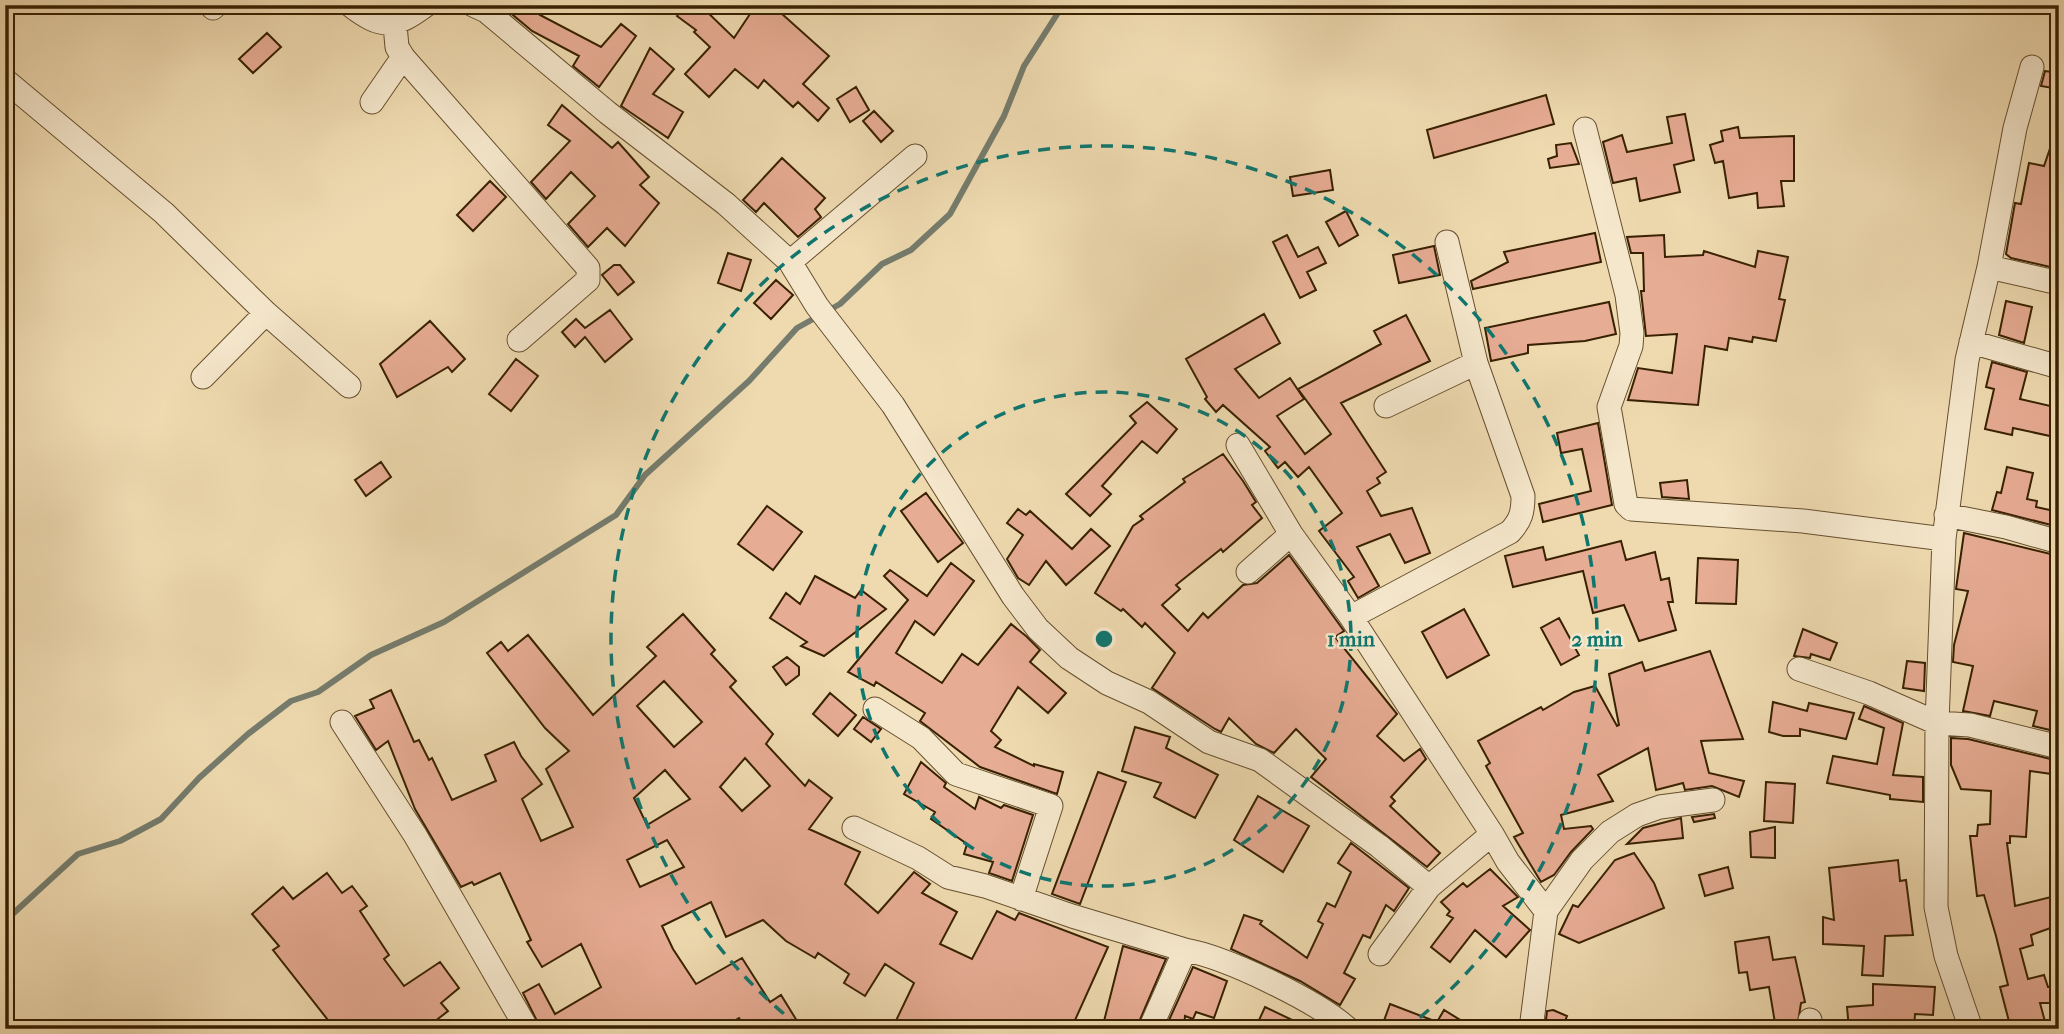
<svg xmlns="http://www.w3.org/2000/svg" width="2064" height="1034" viewBox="0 0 2064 1034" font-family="'IM FELL French Canon',serif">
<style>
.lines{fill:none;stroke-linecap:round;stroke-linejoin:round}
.stream{stroke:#757c6d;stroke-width:6}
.building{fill:#e7ac94;stroke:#382102;stroke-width:2;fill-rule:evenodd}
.minor-casing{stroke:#664f2e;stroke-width:25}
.minor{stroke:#f5e7cc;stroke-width:23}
.ring{fill:none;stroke:#0f766e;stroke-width:3.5;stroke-dasharray:12 9}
.centre{fill:#0f766e;stroke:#f5e7cc;stroke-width:3.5}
.ring-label{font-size:21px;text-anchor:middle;font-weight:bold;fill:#0f766e;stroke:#f5e7cc;stroke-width:5;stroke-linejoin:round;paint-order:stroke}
</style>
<rect width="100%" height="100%" fill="#efdab0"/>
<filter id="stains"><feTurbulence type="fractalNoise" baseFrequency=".00286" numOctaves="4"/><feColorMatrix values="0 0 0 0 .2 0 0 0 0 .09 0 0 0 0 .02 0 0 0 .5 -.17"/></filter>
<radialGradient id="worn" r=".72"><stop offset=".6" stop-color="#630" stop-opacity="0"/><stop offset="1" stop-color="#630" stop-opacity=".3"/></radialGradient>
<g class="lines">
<!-- stream -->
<path class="stream" d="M5 921 78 854 120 841 161 819 199 778 248 734 291 701 318 692 371 655 444 622 616 515 645 475 749 381 797 328 840 304 882 264 911 250 950 214 1004 116 1024 66 1063 5"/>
</g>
<!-- building -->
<path class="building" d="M501 5H544L540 15 601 47 621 24 636 36 599 87 573 66 579 56 532 31Z
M685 5H700L734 38 756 5H772L829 56 803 84 829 108 818 121 798 102 793 107 764 80 758 88 735 69 709 97 685 74 710 47 694 32 696 30 677 16Z
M267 33 281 47 253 73 239 59Z
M650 48 674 69 653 94 683 112 668 138 621 106Z
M2045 71 2059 73V89L2041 86Z
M856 87 869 110 850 122 837 99Z
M1546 95 1554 124 1434 158 1427 130Z
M562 105 612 148 618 142 649 177 640 185 659 203 625 246 607 228 588 247 568 224 595 196 571 172 546 199 531 182 570 141 548 125Z
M874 111 893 131 881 142 863 121Z
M1685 114 1694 160 1674 165 1680 192 1640 201 1636 178 1613 183 1603 142 1622 135 1627 152 1672 143 1667 117Z
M1738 127 1740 138 1794 136V181H1781L1784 206 1758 208 1757 193 1729 198 1723 161 1715 163 1710 145 1723 141 1721 131Z
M2056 131 2059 132V269L2011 258 2006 254 2015 203 2021 204 2029 163 2044 166Z
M1571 143 1579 164 1550 168 1548 159 1557 156 1556 145Z
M782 158 825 198 815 209 821 217 798 237 764 203 756 212 743 200Z
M1330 170 1333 190 1293 196 1290 177Z
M490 181 506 197 473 231 457 215Z
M1346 211 1358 235 1339 246 1326 222Z
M1595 233 1601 262 1473 289 1471 281 1508 262 1504 252Z
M1287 235 1298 257 1318 247 1326 263 1307 272 1316 290 1300 298 1273 242Z
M1664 235 1665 257 1703 255 1704 251 1755 267 1758 251 1788 257 1779 299 1785 300 1776 341 1753 337 1752 342 1729 338 1727 350 1705 346 1698 405 1628 400 1638 368 1672 373 1677 334 1646 336 1641 291H1644L1643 253H1631L1627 237Z
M1434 246 1440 275 1399 283 1393 255Z
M728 253 751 260 741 291 718 283Z
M614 265H620L634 282 618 295 602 275Z
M776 280 793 295 771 319 754 303Z
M2006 301 2032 307 2024 343 1999 335Z
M1609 302 1616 334 1585 341 1528 345V353L1491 361 1485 328Z
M610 310 632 339 605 362 585 337 575 347 562 332 576 319 585 328Z
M1264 314 1280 343 1235 369 1259 398 1290 378 1304 399 1277 416 1305 454 1331 434 1298 389 1381 344 1374 331 1406 315 1430 361 1341 403 1386 472 1377 478 1380 483 1367 491 1381 516 1412 508 1430 553 1405 563 1390 534 1357 547 1379 586 1358 598 1348 581 1354 577 1319 531 1342 513 1309 467 1298 477 1285 462 1278 468 1265 451 1270 447 1223 405 1216 412 1205 399 1207 397 1186 359Z
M430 321 465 359 452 372 448 367 397 397 380 364Z
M516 359 538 376 511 411 489 394Z
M1992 362 2027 372 2020 399 2059 408V438L2013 428 2012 435 1985 429 1994 389 1986 387Z
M1147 402 1177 429 1157 453 1142 441 1102 486 1111 494 1090 516 1066 494 1136 423 1130 416Z
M1598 423 1612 505 1543 522 1539 504 1591 491 1582 449 1561 453 1557 433Z
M1223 454 1243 481 1256 502 1252 505 1262 518 1223 552 1221 549 1176 585 1180 589 1162 605 1188 631 1203 613 1208 618 1243 585 1257 583 1289 555 1344 631 1335 637 1397 714 1377 736 1404 761 1420 749 1426 759 1391 797 1395 801 1390 806 1440 853 1427 867 1311 777 1326 759 1296 729 1274 753 1256 744 1229 718 1221 732 1215 729 1152 688 1175 653 1145 623 1142 627 1123 609 1121 611 1095 593 1133 526 1143 519 1140 516 1185 482 1183 479Z
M381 462 391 477 366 496 355 480Z
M2007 467 2033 473 2027 499 2037 501 2036 507 2059 512V527L1992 510 1997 492 2001 493Z
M1687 480 1689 499 1662 497 1660 483Z
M926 493 963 543 938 562 901 511Z
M767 506 802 532 773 570 738 544Z
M1018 509 1026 515 1030 511 1072 549 1091 529 1110 546 1066 585 1046 561 1029 585 1018 578 1007 559 1023 535 1007 523Z
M1964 533 2059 556V693L2050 730 2033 726 2037 711 1994 701 1990 716 1963 711 1973 666 1953 662 1954 645 1968 591 1956 589Z
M1621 541 1626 560 1655 552 1661 580 1669 578 1673 602H1668L1676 630 1639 641 1624 605 1593 613 1583 571 1513 587 1505 556 1543 547 1546 560Z
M1698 558 1738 560 1736 604 1696 603Z
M951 563 974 581 934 635 915 621 896 653 942 683 962 654 978 665 1011 624 1026 636 1040 650 1030 662 1066 693 1048 713 1018 687 991 731 1001 740 995 747 1034 766V764L1063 772 1057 794 980 767 920 721 925 713 876 682 874 686 848 672 908 600 884 576 890 570 927 596Z
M815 576 855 598 861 590 886 609 824 656 801 646 807 642 770 618 786 593 800 604Z
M1464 609 1489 655 1447 678 1422 632Z
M683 614 715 650 711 654 736 681 730 687 773 734 766 744 805 786 809 780 832 798 809 829 860 852 845 884 878 913 914 872 930 884 922 893 957 912 940 944 972 959 997 911 1015 920 1019 913 1108 947 1071 1029H892L914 983 885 964 865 996 844 983 849 974 818 953 815 958 786 941 763 920 726 937 711 902 662 926 673 949 696 984 742 958 770 1002 781 995 802 1029H746L739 1018 720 1029H541L523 993 539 984 555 1014 601 987 581 944 542 967 527 942 531 940 500 873 474 885 472 882 461 887 415 809 388 741 376 750 355 716 374 708 370 700 391 690 414 742 419 740 429 760 432 758 452 800 496 781 485 755 514 742 521 756 542 784 522 799 541 841 573 827 546 769 569 751 545 728 487 653 501 642 508 651 528 635 593 715 656 656 647 647ZM664 681 702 722 674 747 637 706ZM745 758 770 786 742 811 720 787ZM665 770 690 799 647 825 634 798ZM667 840 684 867 640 887 627 860Z
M1559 618 1579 655 1561 665 1541 628Z
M1803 629 1837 643 1830 660 1811 654 1810 658 1794 656Z
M1710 651 1743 739 1701 741 1709 773 1744 781 1739 797 1712 786 1685 790 1683 783 1656 790 1648 748 1598 775 1613 801 1561 815 1564 829 1591 826 1593 829 1571 852 1554 875 1541 882 1514 837 1523 833 1486 766 1490 763 1478 741 1541 707 1543 710 1574 692 1595 686 1617 726 1619 725 1609 674 1642 662 1645 671Z
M787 657 799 667V675L786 685 773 667Z
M1907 661 1925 663 1924 691 1903 688Z
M830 693 856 715 838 736 813 714Z
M1773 702 1807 711 1809 703 1854 713 1846 739 1800 729V736H1783L1769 732Z
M1864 706 1903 723 1893 775 1923 777V802L1890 799V795L1827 783 1833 756 1877 764 1884 728 1859 719Z
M863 717 881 729 871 742 854 729Z
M1135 727 1170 737 1166 748 1218 775 1195 818 1154 797 1161 783 1122 771Z
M1951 738 1968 739 2059 761V775L2030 771 2026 837 2010 836V843H2007L2015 906 2059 895V925L2031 935 2033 945 2020 949 2028 979 2044 975 2048 987H2059V1003H2040L2047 1029H2011L2000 987 2008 985 1996 936 1984 895 1977 896 1970 836H1977L1978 825 1990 824 1991 791 1961 789 1951 765Z
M921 762 946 783 944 787 975 809 979 797 1001 808 1004 805 1033 815 1012 881 989 873 993 862 964 854 967 844 931 819 935 812 904 794Z
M1098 772 1126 782 1080 904 1052 894Z
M1766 782 1795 784 1793 823 1764 821Z
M1258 796 1309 826 1283 872 1234 840Z
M1714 814 1715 818 1694 822 1692 817Z
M1681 818 1683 838 1627 844 1643 828Z
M1775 827V858L1751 857 1750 832Z
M1351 843 1409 888 1394 911 1386 905 1370 938 1363 935 1344 973 1355 979 1340 1005 1300 981 1231 949 1244 915 1262 921 1260 924 1307 958 1323 924 1318 921 1327 903 1335 907 1351 872 1338 863Z
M1634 853 1654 883 1664 908 1579 943 1559 934 1573 905 1578 907 1615 860Z
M1898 860 1900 881 1906 880 1913 935 1885 936 1883 976 1862 975 1864 946 1823 944V917L1834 920 1829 868Z
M1728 867 1733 888 1705 896 1699 875Z
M1490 869 1518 897 1503 906 1530 930 1506 957 1475 930 1450 962 1431 947 1453 918 1447 915 1450 911 1441 902 1463 883 1467 887Z
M327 873 342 893 352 886 367 906 360 911 389 955 384 959 404 986 440 962 459 988 441 1003 448 1011 425 1029H335L273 950 279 946 252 914 283 887 293 899Z
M1769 937 1773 960 1795 957 1805 1002 1801 1003 1797 1029H1776L1769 987 1750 990 1747 972 1739 973 1735 942Z
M1123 946 1166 959 1136 1029H1102Z
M1193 967 1227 981 1214 1018 1196 1012 1193 1019 1185 1016 1184 1029H1165Z
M1873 984 1935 987 1933 1015 1915 1014 1914 1029H1849L1847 1007 1873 1005Z
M1390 1004 1437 1022 1444 1010 1475 1029H1381Z
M1265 1007 1311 1029H1255Z
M1553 1010 1567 1016 1562 1029H1545L1547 1011Z"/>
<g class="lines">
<!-- minor casing -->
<g class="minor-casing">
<path id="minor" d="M350 5C382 30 395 28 426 5
M473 5 486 11 608 113 726 204 790 262 817 306 893 405 1013 596 1038 629 1069 658 1107 683 1149 702 1209 742 1260 760 1379 846 1429 887
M213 8 216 5
M395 25 397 47 403 57 588 268V280L519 340
M5 80 164 213 266 313 349 386
M372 102 403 57
M1585 129 1627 295 1632 333 1631 346 1609 407 1626 504 1631 509 1803 521 1944 539
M790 262 915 156
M1989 267 2059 283
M1971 342 2059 367
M203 377 266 313
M1386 406 1476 363
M1238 445 1291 534 1351 617 1492 834
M1946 515 2006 527 2059 542
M1248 572 1291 534
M1351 617 1510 532C1521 520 1523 512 1523 496L1476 363 1447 242
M1799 669 1869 693 1937 723 1970 725 2059 747
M875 709 921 738 956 774 1051 806 1021 899
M342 722 415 835 527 1029
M854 828 918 858 948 877 985 886 1072 916 1185 950
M1380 954 1429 887 1492 834 1508 862 1546 911
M1810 1020 1811 1029
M1150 1029 1185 950C1226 957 1317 1001 1348 1029
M1531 1029 1546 911 1582 860 1610 832 1637 815 1660 807 1713 800
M1971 1029 1946 956 1936 907 1937 723 1944 539 1967 360 1989 267 2015 128 2032 67"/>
</g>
<!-- minor -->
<use href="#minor" class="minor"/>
</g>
<!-- distance rings -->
<g class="ring">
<circle cx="1104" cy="639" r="247"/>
<path d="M800 1027A493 493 0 1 1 1408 1027"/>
</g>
<circle cx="1104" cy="639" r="10" class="centre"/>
<g class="ring-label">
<text x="1351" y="646">1 min</text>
<text x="1597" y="646">2 min</text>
</g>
<!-- margin -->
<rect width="2064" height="1034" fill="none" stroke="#efdab0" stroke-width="28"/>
<rect x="7" y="7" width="2050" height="1020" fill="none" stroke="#382102" stroke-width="3.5"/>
<rect x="14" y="14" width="2036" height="1006" fill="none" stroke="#382102" stroke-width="2"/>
<rect width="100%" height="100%" filter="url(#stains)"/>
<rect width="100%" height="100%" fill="url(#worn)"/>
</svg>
